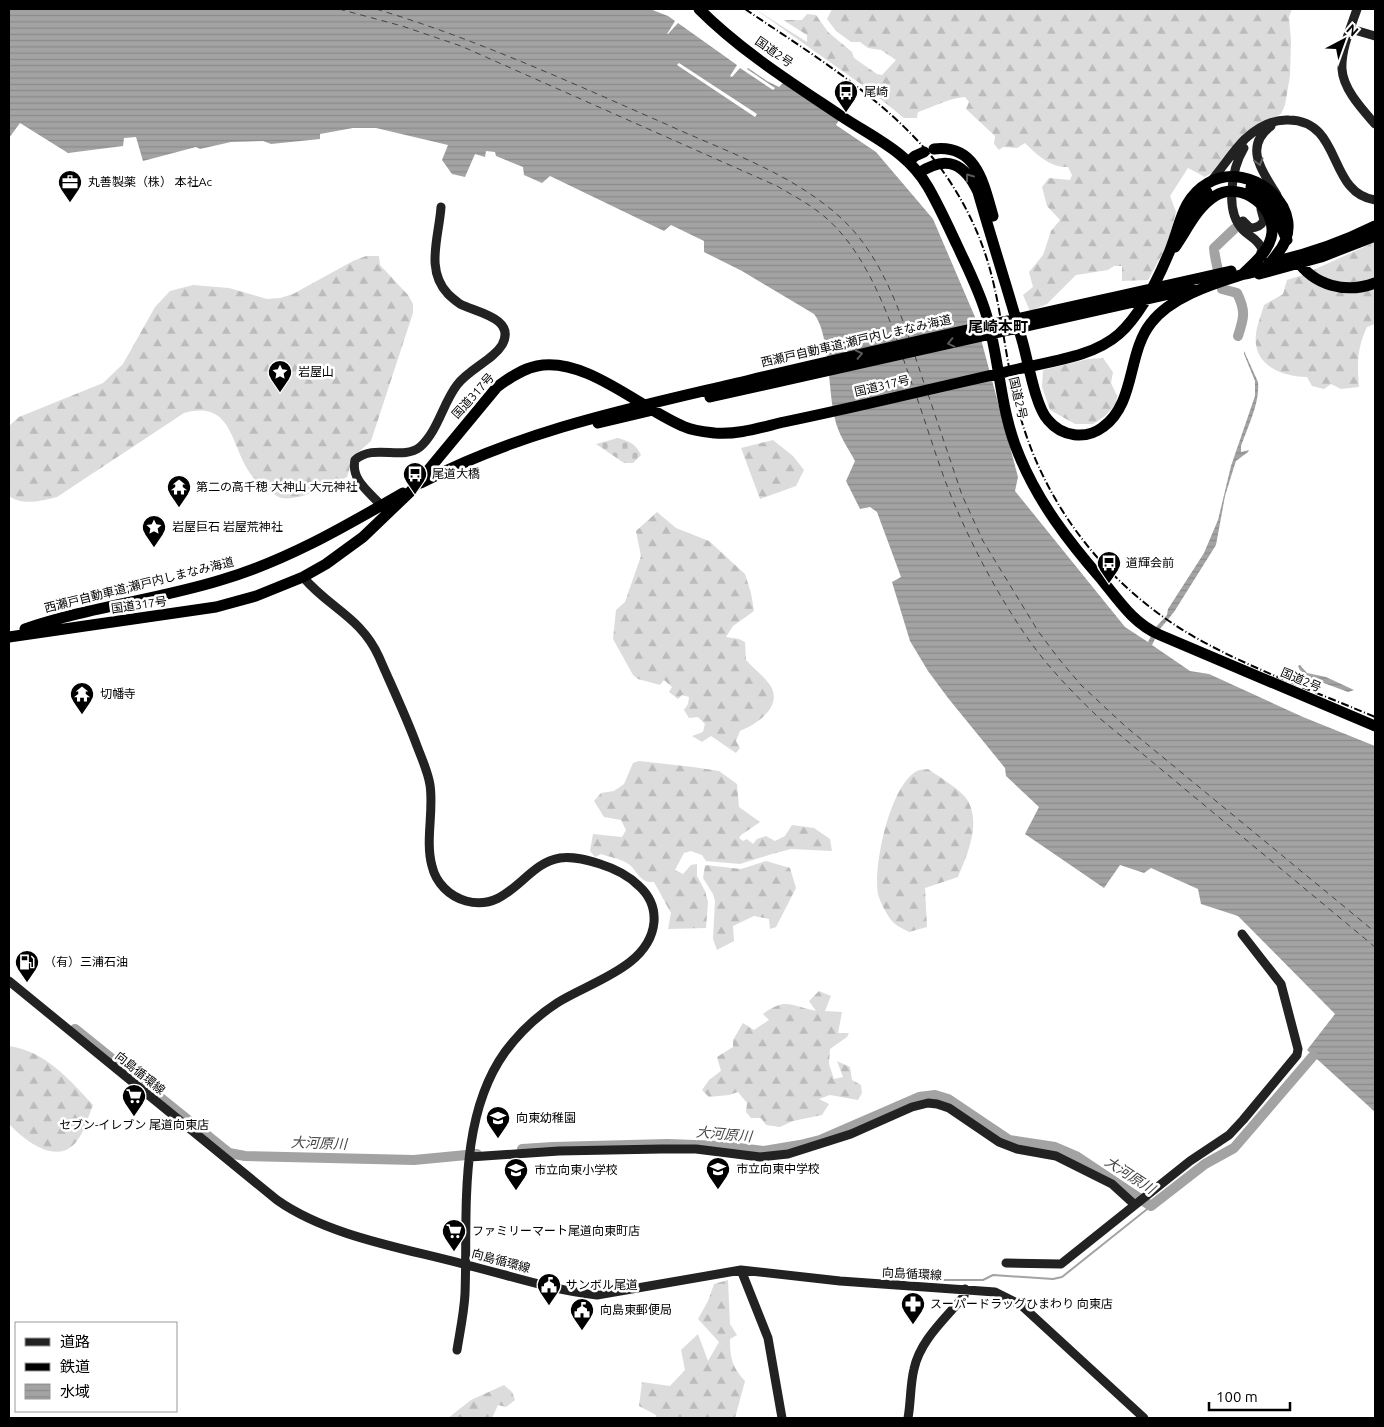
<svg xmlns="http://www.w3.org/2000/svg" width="1384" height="1427" viewBox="0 0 1384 1427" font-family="Ubuntu,'Noto Sans JP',sans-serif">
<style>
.forest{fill:url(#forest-firs)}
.cemetery{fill:url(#cemetery-stones)}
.water{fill:url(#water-rules)}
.pier{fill:#fff}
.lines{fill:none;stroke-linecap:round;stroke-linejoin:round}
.stream{stroke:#a3a3a3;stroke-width:2}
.river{stroke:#a3a3a3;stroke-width:10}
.ferry{stroke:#444;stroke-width:1;stroke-dasharray:6 5;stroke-linecap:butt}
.secondary{stroke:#222;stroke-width:9}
.highway{stroke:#000;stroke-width:11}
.rail{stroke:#000;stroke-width:2;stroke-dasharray:8 2.5 1 2.5;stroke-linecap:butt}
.oneway{stroke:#646464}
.oneway2{stroke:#595959}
.labels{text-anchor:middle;stroke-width:5;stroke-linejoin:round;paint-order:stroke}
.street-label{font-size:12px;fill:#000;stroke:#fff}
.poi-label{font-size:12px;fill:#000;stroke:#fff;text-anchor:start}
.water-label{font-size:14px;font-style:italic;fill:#444;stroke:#fff}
.quarter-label{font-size:15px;font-weight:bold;fill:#000;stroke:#fff}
</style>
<defs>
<pattern id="forest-firs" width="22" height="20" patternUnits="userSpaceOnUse" patternTransform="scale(1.25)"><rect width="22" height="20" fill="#dcdcdc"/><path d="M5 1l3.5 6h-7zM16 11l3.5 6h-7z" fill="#bbb"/></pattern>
<pattern id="cemetery-stones" width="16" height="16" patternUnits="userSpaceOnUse" patternTransform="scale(1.25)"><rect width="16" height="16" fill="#dcdcdc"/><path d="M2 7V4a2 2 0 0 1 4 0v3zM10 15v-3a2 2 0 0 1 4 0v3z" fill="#bbb"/></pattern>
<pattern id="water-rules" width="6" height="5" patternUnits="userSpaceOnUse" patternTransform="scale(1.25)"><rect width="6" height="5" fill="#a3a3a3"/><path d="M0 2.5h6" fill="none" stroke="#8b8b8b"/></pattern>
</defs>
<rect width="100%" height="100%" fill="#fff"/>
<!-- forest -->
<path class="forest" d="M755 9 807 42V35L783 20H802L807 14 816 15 828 32 852 52 854 58 877 74 882 75 896 60 881 50 868 48 860 42H851L836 31 827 19 832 9H1292L1289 17 1291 41 1290 76 1285 105 1281 114 1264 122 1216 170 1205 177 1188 168 1170 196 1176 212 1167 245 1148 280 1122 281V266H1114L1108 270 1076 275 1047 304 1030 311 1023 295 1033 287 1029 272 1043 255 1051 231 1060 220 1047 206 1042 187 1049 178 1070 180 1072 175 1068 167C1051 168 1037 155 1025 143L1017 148 1003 147 999 150 994 144 995 136 966 109 969 102 965 97C950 98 933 107 918 112L917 118H904L872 92Z
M1375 242V324L1367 327C1357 348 1357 364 1359 387L1341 389 1331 384 1324 389 1312 386 1307 377C1278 376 1249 363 1257 328 1259 320 1262 312 1264 305L1283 294 1287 280 1300 276Z
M366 256H379L380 265 408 295 413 304V313L371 441 353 457 347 477C332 486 299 501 282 498 277 497 270 491 265 488 257 482 250 475 245 465 230 436 228 401 184 413L57 497C41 501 23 506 9 496V426L19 417 103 383 123 364 155 307 170 291 193 285 229 288 267 299 280 298 293 294 353 261Z
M1103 358 1113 372 1111 383 1117 396 1116 404 1105 416 1093 424H1075L1050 410 1042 387 1043 370 1088 359Z
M773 440 793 456 804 470 796 486 760 499 741 448Z
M657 512 676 528 709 541 745 574 751 593 754 611 733 626 726 637 739 639 745 642 746 660C753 668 764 676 770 685 784 707 756 724 740 731L736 741 740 748 736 753 711 736 702 742 692 736 703 732 705 724 698 717 689 718 684 710 688 704 689 697 682 695 678 699 669 692 672 687 664 680 660 685 638 679 633 675 613 639 616 610 625 602 641 556 636 531Z
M639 761 693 767 719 771 737 784 739 807 760 822 741 835 739 838 743 841 747 839 753 844 757 839 766 836 775 841 785 836 792 825 814 828 830 839 832 851 791 849 772 854 740 864 706 861 702 855 691 851 684 853 675 870 683 874 691 865 697 864V876L705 891 708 902 706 928 668 929 671 913 654 882C637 883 638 868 625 862 618 858 609 857 601 854L595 857 590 851 593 834 622 837 626 830 621 820 604 817 594 801 601 793 614 791 624 784 633 763Z
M928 769C938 776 963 791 968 801 981 825 967 855 958 877L925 888 927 927 909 932C904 929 896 926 892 921 887 915 880 902 878 894 873 866 890 785 917 771 920 769 924 770 928 769Z
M766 861 790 868 796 888 776 927 770 929 769 919 754 916 733 926 734 941 717 950 713 939 715 901 713 894 703 878 705 865 741 869Z
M819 991 831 996 825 1011 842 1012 838 1033H849L847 1037 830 1049 829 1064 834 1079 843 1077 837 1061 850 1067 852 1080 861 1085 862 1093 858 1100 830 1095 819 1099 829 1104 822 1115 793 1121 780 1127 766 1125 761 1118H751L746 1112 747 1103 738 1092 729 1095 709 1097 702 1090 709 1080 721 1071 717 1057 733 1047V1040L743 1023 754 1030 769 1020 763 1014C786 997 791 1006 816 1011L809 1001Z
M9 1046C45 1051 70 1080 93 1105 87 1119 83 1138 71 1147 51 1162 22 1138 9 1124Z
M728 1280 730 1324 737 1335 730 1339C730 1358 732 1367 745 1381L735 1418H656V1415L639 1406 642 1382 670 1386 685 1370 681 1350 698 1334 708 1361 719 1342 698 1319 708 1301 714 1284Z
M504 1385 512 1392 515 1400 506 1407 498 1405 492 1418H448L471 1400Z"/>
<!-- cemetery -->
<path class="cemetery" d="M618 438C629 441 636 444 641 455L633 463H624L596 444Z"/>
<!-- water -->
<path class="water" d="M9 9H650L668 16 675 21 667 34H668L678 23 737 65 730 76 732 77 740 68 773 90 775 88 747 69 748 68 767 81 779 87 783 83 839 120 836 125 876 152 933 219 975 317 1018 477 1015 491 1125 627 1148 642 1155 628 1167 615 1168 609 1204 553 1218 520 1231 466 1255 396V381L1244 354V351L1258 382C1260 403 1248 426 1241 446V452L1249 450 1248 452 1236 461 1234 467 1225 496 1216 545 1174 612 1160 629 1152 645 1190 671 1209 674 1303 717 1375 746V1112L1307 1050 1335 1014 1238 916 1201 904 1198 889 1151 868 1144 873 1120 865 1104 888 1025 834 1039 807 1006 776 1005 768 948 698 928 671 910 641 892 582 901 577 877 512 870 507 860 509 846 481 855 461C848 448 838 434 835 419 828 393 830 333 814 314L742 271 704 252V241L671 225 664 231 550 176 542 183 524 175 523 167 496 156 495 152 486 151 485 157 475 154 465 177 452 174 442 160 448 145 376 128H353L320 134V139L271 144 263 141 231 142 200 149 196 147 143 161 136 137 124 138 123 146 68 153 20 123 9 138Z
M1300 665 1307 673 1326 677 1354 690 1348 692 1302 675 1298 666Z"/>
<!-- pier -->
<path class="pier" d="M679 63 757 114 755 117 677 65Z"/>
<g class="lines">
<!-- stream -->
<path class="stream" d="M922 1280H983L993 1275 1053 1279 1062 1277 1151 1206"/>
<!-- river -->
<path class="river" d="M1234 229 1214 248C1215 262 1220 275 1222 289L1237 293C1246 311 1244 318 1238 336
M75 1029 229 1153 245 1156 414 1160 477 1154
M522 1149 553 1147 667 1144 723 1146 764 1151 800 1145 820 1140 919 1097 935 1095 948 1099 1009 1140 1055 1147 1076 1156 1151 1206 1205 1164 1234 1148 1313 1056"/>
<!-- ferry -->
<path class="ferry" d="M339 9 402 26 461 46 777 186C790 194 804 201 816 210 858 240 880 294 897 340
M376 9C476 39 572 83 668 125 727 152 792 173 841 218 875 249 894 295 909 338
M915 356 925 386
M903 358 913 387
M928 394 962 495 983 541 1038 631 1059 659 1081 685 1125 726 1375 932
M917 398C930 435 941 474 957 510 977 556 1002 602 1031 643 1050 669 1073 693 1097 716L1375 947"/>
<!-- secondary -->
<path class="secondary" d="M1357 9C1351 27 1341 49 1342 69 1343 89 1362 109 1375 124
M1351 29 1375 36
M1271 126C1242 147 1264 174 1277 195
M1244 148C1232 168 1224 211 1243 230 1250 237 1258 239 1262 249L1260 256
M1211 181C1223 167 1233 151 1245 139 1258 127 1272 119 1289 120 1343 121 1327 193 1375 200
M1243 221 1250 228C1257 228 1261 226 1264 220L1261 209
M385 510C374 495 350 482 355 460 374 443 402 461 420 447 438 431 443 403 457 385 469 369 493 360 502 345 517 318 475 312 460 304 456 301 452 298 448 294 425 270 439 237 441 207
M303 577C329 608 361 617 379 657 392 687 406 716 417 746 422 759 428 772 430 785 434 811 425 841 432 866 436 883 449 896 466 901 509 913 525 863 560 858 573 856 587 860 600 864 613 868 629 876 639 886 650 896 655 908 654 922 650 967 590 982 557 1003 537 1016 519 1033 505 1052 457 1119 468 1216 465 1294 464 1313 460 1331 457 1350
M9 981 277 1200C328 1236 403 1248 463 1264 508 1275 551 1290 597 1295L741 1270 840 1281 995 1292 1021 1305 1144 1418
M470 1157 559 1151 661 1149H696L760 1157 788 1154 851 1134 912 1107 928 1103 937 1104 949 1108 999 1142 1017 1149 1056 1156 1112 1184 1135 1205
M1006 1263 1061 1264 1190 1161 1229 1135 1243 1120 1297 1055 1298 1049 1281 984 1242 934
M741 1270 768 1338 782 1418
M908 1418C911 1402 910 1385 914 1369 920 1340 946 1318 964 1296L965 1289"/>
<!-- highway -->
<path class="highway" d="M699 9C741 51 792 83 841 116 874 138 908 152 928 187 939 206 948 226 957 245 968 269 980 292 987 317 1000 362 1000 411 1019 455 1038 502 1069 542 1102 580 1119 601 1134 624 1160 635L1375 726
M934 149C977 144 984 185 993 216
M909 161 915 156 924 152
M1251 187C1274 199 1277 219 1287 240
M1186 221 1197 203 1207 192
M1175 247C1187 230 1197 207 1215 196 1241 180 1279 208 1271 238 1267 253 1254 263 1243 274
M1296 259C1314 286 1346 294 1375 283
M1269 263C1306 255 1341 243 1375 226
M1259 274 1321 257 1375 236
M710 397 1192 289
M598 423 653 410
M421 483C524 429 637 407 750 380 910 342 1071 307 1231 271
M25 629C89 607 156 600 221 580 286 561 344 527 403 493
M9 637 216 607 256 596 303 577 326 564 363 537 411 491 497 387C509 378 522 369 537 366 586 356 642 410 685 427 694 431 706 432 715 433 738 435 762 427 784 422 832 412 880 401 927 390 958 383 988 376 1018 369 1051 361 1093 357 1119 334 1140 315 1157 281 1168 255 1180 229 1180 199 1208 183 1250 158 1314 211 1277 254 1273 260 1267 267 1261 270 1254 273 1245 273 1238 276 1209 285 1170 298 1151 323 1127 353 1136 403 1103 427 1086 440 1062 437 1048 420 1035 406 1028 360 1022 340 1008 290 992 241 978 192 965 164 947 154 919 173"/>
<!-- rail -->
<path class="rail" d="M745 9C817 58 908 112 954 188 969 212 981 238 989 266 1002 311 1005 358 1017 404 1043 510 1116 598 1213 647 1265 674 1321 694 1375 717"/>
</g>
<!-- one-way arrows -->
<defs><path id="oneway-chevron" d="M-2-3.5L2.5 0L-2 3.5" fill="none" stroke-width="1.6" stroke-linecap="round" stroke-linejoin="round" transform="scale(1.25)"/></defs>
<use class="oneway" href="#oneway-chevron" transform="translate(1259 162) rotate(74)"/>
<g class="oneway2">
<use href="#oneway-chevron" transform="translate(969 177) rotate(-126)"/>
<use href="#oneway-chevron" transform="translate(951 343) rotate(167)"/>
<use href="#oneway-chevron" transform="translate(859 354) rotate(-13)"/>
</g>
<!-- icons -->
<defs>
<g id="bus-pin" transform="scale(1.25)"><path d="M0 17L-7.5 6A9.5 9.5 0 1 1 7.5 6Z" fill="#000" stroke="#fff"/><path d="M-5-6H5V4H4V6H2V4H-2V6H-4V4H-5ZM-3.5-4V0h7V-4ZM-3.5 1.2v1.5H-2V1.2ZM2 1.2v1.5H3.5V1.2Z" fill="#fff"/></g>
<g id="office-pin" transform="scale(1.25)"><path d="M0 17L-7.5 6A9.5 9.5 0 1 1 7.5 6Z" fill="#000" stroke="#fff"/><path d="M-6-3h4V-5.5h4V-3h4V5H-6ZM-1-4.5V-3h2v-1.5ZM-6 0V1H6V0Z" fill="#fff"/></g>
<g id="sight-pin" transform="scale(1.25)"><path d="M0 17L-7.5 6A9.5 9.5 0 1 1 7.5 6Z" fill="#000" stroke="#fff"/><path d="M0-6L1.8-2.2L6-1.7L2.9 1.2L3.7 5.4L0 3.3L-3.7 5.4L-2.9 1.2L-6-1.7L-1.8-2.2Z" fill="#fff"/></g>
<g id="temple-pin" transform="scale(1.25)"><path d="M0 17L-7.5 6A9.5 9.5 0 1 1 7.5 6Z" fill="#000" stroke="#fff"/><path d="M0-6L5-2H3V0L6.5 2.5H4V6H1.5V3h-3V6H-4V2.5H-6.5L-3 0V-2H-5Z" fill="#fff"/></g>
<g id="fuel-pin" transform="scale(1.25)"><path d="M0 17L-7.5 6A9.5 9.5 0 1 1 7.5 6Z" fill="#000" stroke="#fff"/><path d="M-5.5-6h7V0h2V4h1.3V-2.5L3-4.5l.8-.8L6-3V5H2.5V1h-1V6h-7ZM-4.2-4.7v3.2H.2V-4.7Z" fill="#fff"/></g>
<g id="supermarket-pin" transform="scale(1.25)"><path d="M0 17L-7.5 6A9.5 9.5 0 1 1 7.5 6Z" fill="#000" stroke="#fff"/><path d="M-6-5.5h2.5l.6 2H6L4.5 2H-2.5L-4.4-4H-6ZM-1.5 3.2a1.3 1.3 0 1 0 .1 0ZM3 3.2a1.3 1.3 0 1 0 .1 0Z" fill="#fff"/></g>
<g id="school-pin" transform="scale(1.25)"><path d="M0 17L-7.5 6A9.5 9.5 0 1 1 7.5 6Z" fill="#000" stroke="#fff"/><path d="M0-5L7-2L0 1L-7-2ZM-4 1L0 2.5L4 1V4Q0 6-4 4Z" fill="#fff"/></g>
<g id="civic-pin" transform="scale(1.25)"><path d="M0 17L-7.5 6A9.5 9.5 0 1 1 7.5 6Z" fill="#000" stroke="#fff"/><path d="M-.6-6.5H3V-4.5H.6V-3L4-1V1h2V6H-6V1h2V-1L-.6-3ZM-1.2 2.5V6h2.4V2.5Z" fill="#fff"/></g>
<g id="pharmacy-pin" transform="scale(1.25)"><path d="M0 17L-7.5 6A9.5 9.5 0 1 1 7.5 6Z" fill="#000" stroke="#fff"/><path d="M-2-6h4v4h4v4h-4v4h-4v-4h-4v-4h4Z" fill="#fff"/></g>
</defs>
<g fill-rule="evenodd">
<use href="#bus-pin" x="846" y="92"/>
<use href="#office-pin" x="70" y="182"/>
<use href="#sight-pin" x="280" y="372"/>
<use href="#bus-pin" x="415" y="474"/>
<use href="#temple-pin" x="179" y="487"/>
<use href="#sight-pin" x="154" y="527"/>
<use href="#bus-pin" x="1109" y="563"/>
<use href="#temple-pin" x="82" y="694"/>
<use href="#fuel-pin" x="27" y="962"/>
<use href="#supermarket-pin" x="134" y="1096"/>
<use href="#school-pin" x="498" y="1118"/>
<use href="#school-pin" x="718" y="1169"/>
<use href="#school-pin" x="516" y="1170"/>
<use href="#supermarket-pin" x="454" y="1231"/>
<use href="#civic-pin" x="549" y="1285"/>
<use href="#pharmacy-pin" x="913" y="1304"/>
<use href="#civic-pin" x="582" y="1310"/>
</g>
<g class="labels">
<!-- street labels -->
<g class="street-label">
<text transform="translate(774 52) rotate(35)" y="4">国道2号</text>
<text transform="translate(856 341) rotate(-13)" y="4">西瀬戸自動車道;瀬戸内しまなみ海道</text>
<text transform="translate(882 386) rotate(-13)" y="4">国道317号</text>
<text transform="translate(473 396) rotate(-48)" y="4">国道317号</text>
<text transform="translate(1018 398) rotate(77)" y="4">国道2号</text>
<text transform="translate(139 585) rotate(-14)" y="4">西瀬戸自動車道;瀬戸内しまなみ海道</text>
<text transform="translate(139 605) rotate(-8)" y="4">国道317号</text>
<text transform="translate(1301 680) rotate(23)" y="4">国道2号</text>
<text transform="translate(140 1073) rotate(39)" y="4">向島循環線</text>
<text transform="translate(501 1261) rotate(15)" y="4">向島循環線</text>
<text transform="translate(912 1274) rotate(3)" y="4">向島循環線</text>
</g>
<!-- poi labels -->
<g class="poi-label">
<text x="864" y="96">尾崎</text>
<text x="88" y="186">丸善製薬（株） 本社Ac</text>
<text x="298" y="376">岩屋山</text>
<text x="432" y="478">尾道大橋</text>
<text x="196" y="491">第二の高千穂 大神山 大元神社</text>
<text x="172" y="531">岩屋巨石 岩屋荒神社</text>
<text x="1126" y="567">道輝会前</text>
<text x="100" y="698">切幡寺</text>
<text x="44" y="966">（有）三浦石油</text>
<text x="516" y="1122">向東幼稚園</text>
<text x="134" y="1129" text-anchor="middle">セブン-イレブン 尾道向東店</text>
<text x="736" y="1173">市立向東中学校</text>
<text x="534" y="1174">市立向東小学校</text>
<text x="472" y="1235">ファミリーマート尾道向東町店</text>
<text x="566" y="1289">サンボル尾道</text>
<text x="930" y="1308">スーパードラッグひまわり 向東店</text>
<text x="600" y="1314">向島東郵便局</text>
</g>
<!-- water labels -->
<g class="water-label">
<text transform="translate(724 1134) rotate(5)" y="5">大河原川</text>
<text transform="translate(319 1143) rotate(2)" y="5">大河原川</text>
<text transform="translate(1130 1175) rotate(33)" y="5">大河原川</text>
</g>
<!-- quarter labels -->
<g class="quarter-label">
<text x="998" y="332">尾崎本町</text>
</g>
</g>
<!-- border -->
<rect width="1384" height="1427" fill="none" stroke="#000000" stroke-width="20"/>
<!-- legend -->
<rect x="15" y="1322" width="162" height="90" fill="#ffffff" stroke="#999999"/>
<rect x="25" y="1338" width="25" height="8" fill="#222222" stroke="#999999"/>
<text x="60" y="1347" font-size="15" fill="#000000">道路</text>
<rect x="25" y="1363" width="25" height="8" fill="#000000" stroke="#999999"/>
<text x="60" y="1372" font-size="15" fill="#000000">鉄道</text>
<rect x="25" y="1384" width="25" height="15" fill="url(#water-rules)" stroke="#999999"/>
<text x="60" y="1397" font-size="15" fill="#000000">水域</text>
<!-- north arrow -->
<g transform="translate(1344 40) rotate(41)" stroke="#ffffff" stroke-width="4" paint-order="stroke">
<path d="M0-4L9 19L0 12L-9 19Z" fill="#000000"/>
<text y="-8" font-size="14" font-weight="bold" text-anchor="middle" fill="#000000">N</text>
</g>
<!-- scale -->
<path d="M1209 1402v8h81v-8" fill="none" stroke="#000000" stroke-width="2.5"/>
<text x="1216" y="1402" font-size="15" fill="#000000" stroke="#ffffff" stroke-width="4" paint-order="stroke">100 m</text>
</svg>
